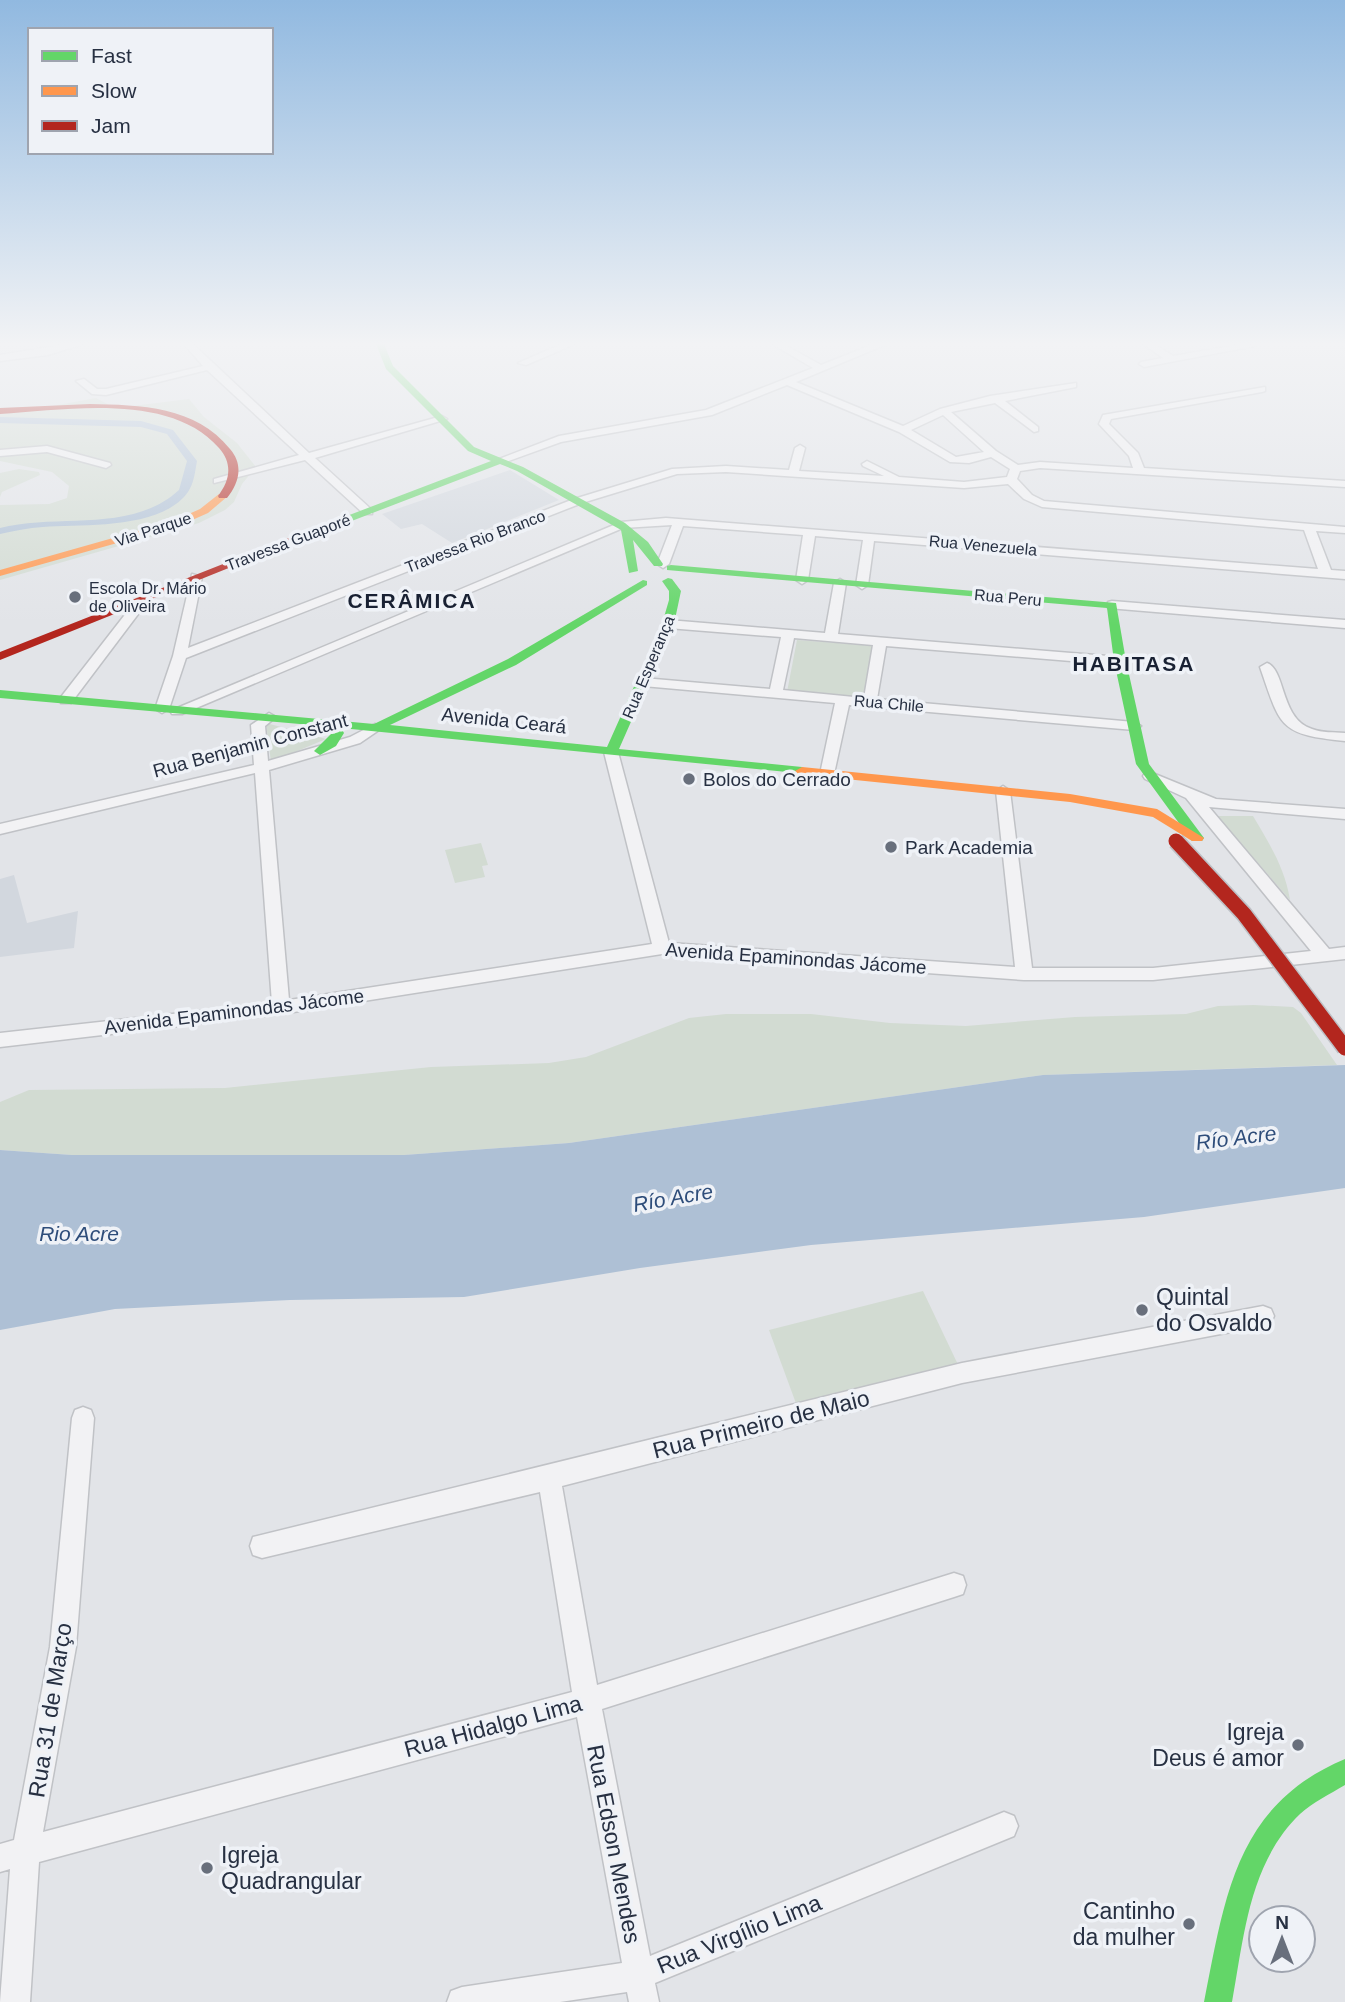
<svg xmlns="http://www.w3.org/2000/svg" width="1345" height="2002" viewBox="0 0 1345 2002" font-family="Helvetica,sans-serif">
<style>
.built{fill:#d2d7de}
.green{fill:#d2dbd2}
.water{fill:#aec0d5}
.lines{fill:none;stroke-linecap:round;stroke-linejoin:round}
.canal{fill:#aec0d5;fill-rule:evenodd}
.street-casing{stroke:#c0c2c6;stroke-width:3}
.street{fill:#f2f2f4;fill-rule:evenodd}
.fast{fill:#63d668;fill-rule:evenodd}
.slow{fill:#ff974d;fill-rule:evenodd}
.jam{fill:#b3261e;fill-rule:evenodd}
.jam-bridge-casing{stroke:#bec1c6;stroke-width:18;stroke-linecap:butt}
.jam-bridge{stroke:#b3261e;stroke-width:15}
.poi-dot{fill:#686f7c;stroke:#eff2f7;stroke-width:2.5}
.labels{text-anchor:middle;stroke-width:7;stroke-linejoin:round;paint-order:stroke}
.far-street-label{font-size:16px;fill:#273042;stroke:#eff2f7}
.far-poi-label{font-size:16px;fill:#273042;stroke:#eff2f7;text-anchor:start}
.street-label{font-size:19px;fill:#273042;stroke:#eff2f7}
.poi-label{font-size:19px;fill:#273042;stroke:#eff2f7;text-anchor:start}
.far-district-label{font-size:21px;font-weight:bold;letter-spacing:2px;fill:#192133;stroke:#eff2f7}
.water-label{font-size:21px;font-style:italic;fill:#2e4d7a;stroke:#eff2f7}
.near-poi-label{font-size:23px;fill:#273042;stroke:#eff2f7;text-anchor:start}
.near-street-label{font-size:23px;fill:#273042;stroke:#eff2f7}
</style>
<rect width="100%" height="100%" fill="#e2e4e8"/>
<!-- built -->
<path class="built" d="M510 470 559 500 452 543 422 524 401 529 382 514Z
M14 875 27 923 78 911 74 948 0 957V879Z"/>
<!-- green -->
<path class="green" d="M96 398 113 407H124L189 399 204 417 237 443 256 467 242 484 234 502 225 510 199 523 0 580V505L49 504 67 498 69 486 52 472 0 461V408L47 407Z
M19 469 39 472 40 475 2 492 0 497V473Z
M797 640 876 646 868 699 787 692Z
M266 723 326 739 271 762Z
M1217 816H1253C1269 843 1285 868 1290 900Z
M481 843 488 865 482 866 485 877 455 883 445 850Z
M1254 1005 1293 1007 1301 1013 1337 1065 1043 1075 569 1143 404 1155H72L0 1150V1102L29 1090 225 1088 431 1067 549 1063 586 1057 689 1018 726 1014H811L890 1023 966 1026 1075 1017 1186 1014 1218 1006Z
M923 1291 962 1373 801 1417 769 1330Z"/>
<!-- water -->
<path class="water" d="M1345 1065V1188L1144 1217 811 1245 640 1268 464 1297 290 1300 115 1309 0 1330V1150L72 1155H404L569 1143 1043 1075Z"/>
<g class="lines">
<!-- canal -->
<path class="canal" d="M0 417 141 421 173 430 197 461C195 472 194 483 188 492 161 530 83 524 43 527 28 528 14 531 0 534V528C58 513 131 534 179 490L187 461 167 434 141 427 0 423Z"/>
<!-- street casing -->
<g class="street-casing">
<path id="street" d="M67 344H83L48 355 0 361V355Z
M184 344H193L309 453 442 416 447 419 315 458 372 510V514H364L305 460 214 483V479L299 455 207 370 106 395 92 394 76 381 84 379 97 389H106L203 366Z
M562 344H575L526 365 518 363Z
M772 344H783L821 365 874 344H887L796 382 903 426 940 409 990 396 1076 383V387L1005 401 1038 427V431L1034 432 995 403 951 412 996 451 1018 465 1040 462 1133 468 1129 456 1099 424 1103 415 1265 387V391L1262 392 1111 419 1109 424 1138 453 1144 468 1345 481V487L1040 468 1020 471 1017 479 1032 495 1044 501 1345 527V533L1316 531 1331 570 1345 571V579L874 541 868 585 862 589 856 585 863 540 815 536 808 580 802 584 796 580 803 535 683 526 669 564 663 568 657 564 672 525 623 528 182 714H172L170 711 621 522 666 518 1318 569 1304 530 1042 507 1024 499 1008 484 964 488 726 472 677 474 582 503 186 658 169 709 162 713 155 709 173 656 192 574 202 577 188 648 574 499 672 469 726 466 789 470 795 448 800 445 805 448 799 471 884 476 863 466 862 464 867 461 899 477 964 482 1007 477 1010 469 991 457 969 463 950 462 899 432 787 385 712 415 561 442 503 463 494 461 559 436 706 410 813 368ZM943 415 984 452 956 457 911 430Z
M1143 344H1154L1173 356 1243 344 1255 346 1144 367 1139 364 1141 362 1163 358Z
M47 446 110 463 111 465 106 468 47 452 0 456V450Z
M840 579 846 583 838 634 1120 657 1127 661 1120 665 886 646 877 699 1134 722 1141 726 1134 730 849 705 834 774 827 778 820 774 835 703 643 686 636 682 643 678 770 689 781 637 668 628 662 624 668 620 825 633 834 583ZM794 638 873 645 864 698 783 690Z
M145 593 151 597 71 703H61V697L141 594Z
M1112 601 1345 620V628L1108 608V602Z
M1267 663C1286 670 1280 719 1312 729 1322 733 1334 732 1345 733V741C1279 734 1281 728 1260 667Z
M269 713 276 717 265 726 268 761 350 737 375 724 382 728 360 743 269 770 289 1000 652 944 604 752 611 748 618 752 669 943 1015 967 996 791 1003 786 1010 791 1032 968H1153L1311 951 1186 798 1145 779 1143 776 1145 773 1150 772 1216 799 1345 809V819L1209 807 1329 949 1345 947V959L1153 980H1024L662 954 281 1014 0 1047V1033L272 1003 255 773 0 834V824L254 765 251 725Z
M1263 1306 1271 1309 1274 1316 1271 1323 1263 1326 962 1383 562 1486 597 1685 954 1573 963 1576 966 1585 963 1594 954 1597 602 1709 650 1956 1004 1812 1014 1816 1018 1826 1014 1836 655 1983 659 2002H629L627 1992 560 2002H447L451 1991 462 1987 622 1963 577 1717 39 1862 30 2002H0L10 1869 0 1872V1844L14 1840 50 1647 72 1418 75 1410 83 1407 91 1410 94 1418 76 1647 43 1832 572 1692 540 1492 262 1558 253 1555 250 1546 253 1537 962 1363Z"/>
</g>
<!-- street -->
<use href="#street" class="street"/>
<!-- fast -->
<path class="fast" d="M376 344H384L393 366 474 447 523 467 625 523 648 542 663 564 662 566H654L633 540 638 571 629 573 621 530 517 471 500 464 297 542H289V538L491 461 468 451 386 369Z
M671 565 1116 603 1126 661 1149 764 1204 838 1202 841H1192L1136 764 1114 661 1107 608 667 570V566Z
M668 578 672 579 681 591 674 624 619 749 802 767 809 771 807 774 341 728 344 733 336 746 320 755 314 751 332 733 323 726 0 698V690L374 724 508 659 643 580 647 581V585L516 665 390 725 607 747 662 624 669 600V591L662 581Z
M1345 1759V1785C1330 1794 1313 1802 1300 1814 1249 1863 1244 1937 1232 2002H1204C1225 1898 1235 1805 1345 1759Z"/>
<!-- slow -->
<path class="slow" d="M219 494 228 496 208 513 181 525 0 576V570L173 521 200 509Z
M802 767 1070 794 1157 809 1204 838 1202 841H1192L1153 817 1070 802 797 774 795 771Z"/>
<!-- jam -->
<path class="jam" d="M90 404C140 405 196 406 230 449 244 465 239 483 227 498H219L218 496C230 480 233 464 219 448 170 392 67 410 0 414V408Z
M289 538 298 540 0 660V652Z"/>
<!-- jam-bridge casing -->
<g class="jam-bridge-casing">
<path id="jam-bridge" d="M1176 841 1244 914 1345 1048"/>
</g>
<!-- jam-bridge -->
<use href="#jam-bridge" class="jam-bridge"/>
</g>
<!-- sky -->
<linearGradient id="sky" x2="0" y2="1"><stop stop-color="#91b9e0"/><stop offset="0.55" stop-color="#f2f3f5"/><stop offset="1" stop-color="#f2f3f5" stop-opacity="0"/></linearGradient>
<rect width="1345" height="625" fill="url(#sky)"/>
<!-- markers -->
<g class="poi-dot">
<circle cx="75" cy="597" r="7"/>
<circle cx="689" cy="779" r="7"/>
<circle cx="891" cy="847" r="7"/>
<circle cx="1142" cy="1310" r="7"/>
<circle cx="1298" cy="1745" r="7"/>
<circle cx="207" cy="1868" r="7"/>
<circle cx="1189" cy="1924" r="7"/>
</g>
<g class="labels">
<!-- far-street labels -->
<g class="far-street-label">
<text transform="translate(153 529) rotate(-18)" y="6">Via Parque</text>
<text transform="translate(475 541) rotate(-21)" y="6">Travessa Rio Branco</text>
<text transform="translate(288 542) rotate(-21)" y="6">Travessa Guaporé</text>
<text transform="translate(983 545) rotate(5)" y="6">Rua Venezuela</text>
<text transform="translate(1008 597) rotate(5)" y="6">Rua Peru</text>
<text transform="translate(648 667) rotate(-67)" y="6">Rua Esperança</text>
<text transform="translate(889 703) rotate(5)" y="6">Rua Chile</text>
</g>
<!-- far-poi labels -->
<g class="far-poi-label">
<text x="89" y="594">Escola Dr. Mário<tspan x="89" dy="18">de Oliveira</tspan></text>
</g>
<!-- street labels -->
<g class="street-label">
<text transform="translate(504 720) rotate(6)" y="7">Avenida Ceará</text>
<text transform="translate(250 745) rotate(-15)" y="7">Rua Benjamin Constant</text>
<text transform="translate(796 958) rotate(4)" y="7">Avenida Epaminondas Jácome</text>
<text transform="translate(234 1011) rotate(-7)" y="7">Avenida Epaminondas Jácome</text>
</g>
<!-- poi labels -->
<g class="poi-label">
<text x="703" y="786">Bolos do Cerrado</text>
<text x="905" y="854">Park Academia</text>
</g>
<!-- far-district labels -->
<g class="far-district-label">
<text x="412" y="608">CERÂMICA</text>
<text x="1134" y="671">HABITASA</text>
</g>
<!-- water labels -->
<g class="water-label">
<text transform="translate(1236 1138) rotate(-7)" y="7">Río Acre</text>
<text transform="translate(673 1198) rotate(-10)" y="7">Río Acre</text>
<text x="79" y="1241">Rio Acre</text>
</g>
<!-- near-poi labels -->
<g class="near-poi-label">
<text x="1156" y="1305">Quintal<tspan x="1156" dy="26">do Osvaldo</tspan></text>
<text x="1284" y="1740" text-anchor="end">Igreja<tspan x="1284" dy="26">Deus é amor</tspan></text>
<text x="221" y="1863">Igreja<tspan x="221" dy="26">Quadrangular</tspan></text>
<text x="1175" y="1919" text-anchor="end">Cantinho<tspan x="1175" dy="26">da mulher</tspan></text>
</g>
<!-- near-street labels -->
<g class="near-street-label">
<text transform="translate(761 1424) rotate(-14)" y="8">Rua Primeiro de Maio</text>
<text transform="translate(50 1710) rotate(-81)" y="8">Rua 31 de Março</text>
<text transform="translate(493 1726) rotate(-15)" y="8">Rua Hidalgo Lima</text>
<text transform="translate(614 1844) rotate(79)" y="8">Rua Edson Mendes</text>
<text transform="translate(739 1934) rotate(-22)" y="8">Rua Virgílio Lima</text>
</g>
</g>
<!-- legend -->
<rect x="28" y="28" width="245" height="126" fill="#eff2f7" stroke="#9fa4af" stroke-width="2"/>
<rect x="42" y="51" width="35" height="10" fill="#63d668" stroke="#9fa4af" stroke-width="2"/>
<text x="91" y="63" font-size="21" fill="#273042">Fast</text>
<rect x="42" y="86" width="35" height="10" fill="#ff974d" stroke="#9fa4af" stroke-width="2"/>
<text x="91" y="98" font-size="21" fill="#273042">Slow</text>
<rect x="42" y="121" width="35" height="10" fill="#b3261e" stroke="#9fa4af" stroke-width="2"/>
<text x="91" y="133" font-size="21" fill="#273042">Jam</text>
<!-- north arrow -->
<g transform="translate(1282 1939)"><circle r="33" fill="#eff2f7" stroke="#9fa4af" stroke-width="2"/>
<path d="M0-5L12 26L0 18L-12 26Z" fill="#686f7c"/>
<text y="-10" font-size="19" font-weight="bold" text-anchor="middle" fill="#273042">N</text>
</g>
</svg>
